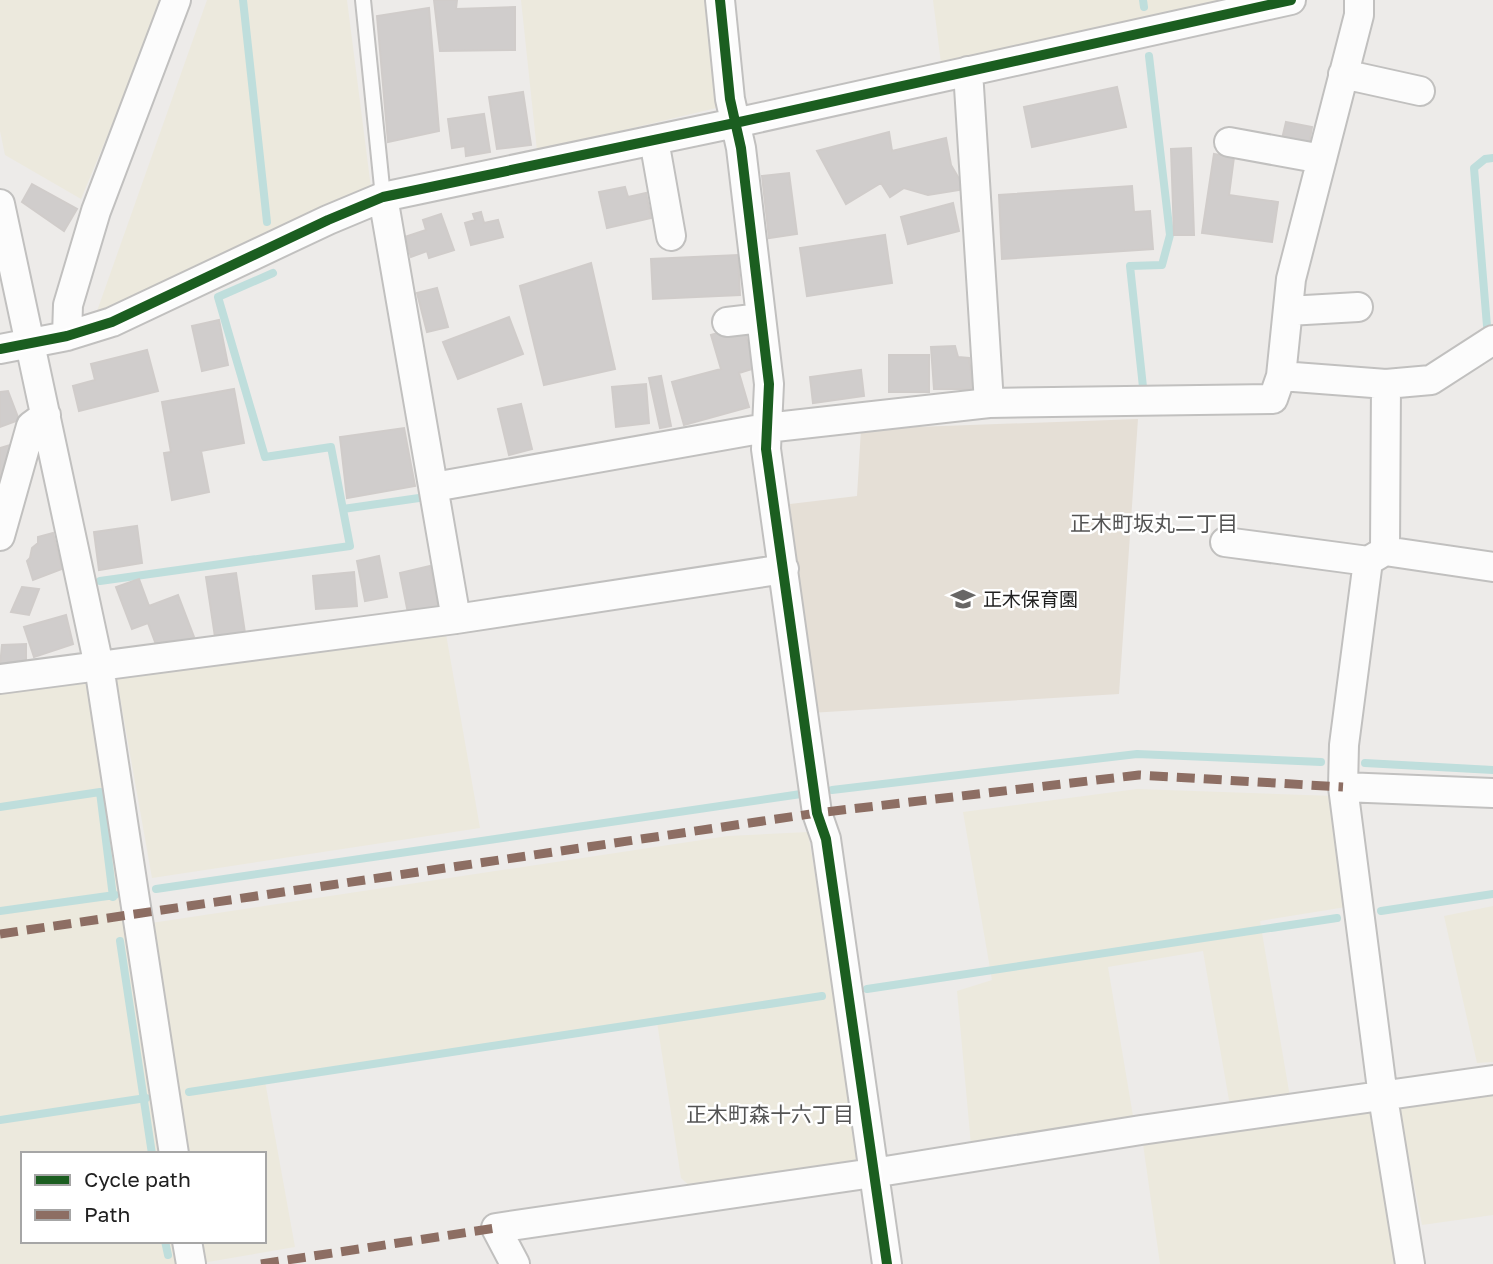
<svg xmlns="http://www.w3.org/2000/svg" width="1493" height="1264" viewBox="0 0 1493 1264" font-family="'Golos Text','Noto Sans JP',sans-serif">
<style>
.education{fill:#e5dfd6}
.farmland{fill:#ece9dd}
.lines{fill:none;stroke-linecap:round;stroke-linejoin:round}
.stream{stroke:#bfdedc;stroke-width:8}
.building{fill:#d0cdcc;stroke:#d0ccca;stroke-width:2}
.service-casing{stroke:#c1c0bf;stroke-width:18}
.minor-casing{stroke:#c1c0bf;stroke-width:32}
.service{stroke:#fcfcfc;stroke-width:14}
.minor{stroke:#fcfcfc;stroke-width:28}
.quiet{stroke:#8d6e63;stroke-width:9;stroke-dasharray:18 9;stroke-linecap:butt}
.cycleway-casing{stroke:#fff;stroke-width:15}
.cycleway{stroke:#1b5e20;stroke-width:10}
.labels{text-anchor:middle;stroke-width:5;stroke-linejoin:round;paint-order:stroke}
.poi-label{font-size:19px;fill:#202020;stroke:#fff;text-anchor:start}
.neighbourhood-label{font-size:21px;fill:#535353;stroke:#fff}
</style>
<rect width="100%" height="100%" fill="#edebe9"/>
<!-- education -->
<path class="education" d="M1138 419 1119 694 810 713 790 504 857 496 861 429Z"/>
<!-- farmland -->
<path class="farmland" d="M0 0H164L81 199 5 155 0 131Z
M207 0H347L371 188 96 314Z
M521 0H705L716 108 537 151Z
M933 0H1228L941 63Z
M446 634 480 828 152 878 116 675Z
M86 676 93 687 165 1154H23V1241H178L181 1261 176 1264H0V687Z
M1137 789 1334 796 1346 907 1260 921 1290 1097 1230 1106 1203 951 1108 967 1133 1116 971 1145 957 991 992 980 963 812Z
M808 832 862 1158 851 1168 695 1191 681 1178 657 1022 265 1081 295 1247 202 1263 199 1241H264V1154H186L151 923 728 836Z
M1493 906V1062L1477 1063 1444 916Z
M1493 1094V1215L1422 1225 1399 1109Z
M1373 1108 1399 1264H1160L1143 1144Z"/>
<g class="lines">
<!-- stream -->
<path class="stream" d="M243 0 267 222
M1143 0 1144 7
M1487 326 1474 168 1485 159 1493 158
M1143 387 1130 266 1162 265 1170 235 1149 56
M343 509 419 498
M100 581 350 546 331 447 265 457 218 297 273 273
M1365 763 1493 770
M832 790 1137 754 1321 762
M0 807 100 792 113 897
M156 889 801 794
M0 911 115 895
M1381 911 1493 894
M120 941 152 1154
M867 989 1337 918
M189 1092 822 996
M0 1120 146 1098
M165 1241 168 1255"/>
</g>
<!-- building -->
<path class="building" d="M434 0H457L456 9 515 7V50L440 51Z
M429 8 439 131 388 142 377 16Z
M1117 87 1126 127 1032 147 1024 107Z
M523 92 531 145 497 149 489 97Z
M484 114 490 152 466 156 465 146 452 148 448 119Z
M1286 122 1312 127 1309 144 1282 139Z
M889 132 892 151 946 138 951 165 965 189 928 195 904 188 890 197 881 183 846 204 817 151Z
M1191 148 1194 235H1174L1171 149Z
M1214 154 1234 157 1229 195 1278 202 1272 242 1202 233Z
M789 173 797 234 769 238 762 176Z
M32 184 77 209 64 231 22 202Z
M1132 186 1134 212 1150 211 1153 249 1002 259 999 195Z
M625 187 628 197 646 193 651 218 607 228 599 192Z
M953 203 959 231 908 244 901 217Z
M481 212 484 223 498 220 503 237 471 245 465 223 475 220 473 214Z
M441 214 454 250 429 258 427 251 411 257 405 237 426 230 423 220Z
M885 235 892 283 807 296 800 248Z
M738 255 740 295 653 299 651 259Z
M591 263 615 369 544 385 520 286Z
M437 288 448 327 427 332 417 293Z
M509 317 523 354 458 379 443 342Z
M219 320 228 365 202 371 192 326Z
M743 326 755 368 739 373 749 407 684 425 672 382 721 369 711 335Z
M955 346 958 357 969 358 973 389H934L931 347Z
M147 350 158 391 79 411 73 386 95 380 91 364Z
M889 355H929V392H889Z
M861 370 864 396 813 403 810 377Z
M661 376 671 426 660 428 649 378Z
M646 384 649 423 616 427 612 387Z
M234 389 244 443 201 451 209 492 172 500 164 453 171 452 162 402Z
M8 391 19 420 0 427V392Z
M521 404 532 449 509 455 498 409Z
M404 428 415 486 347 498 340 437Z
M17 443 8 474 0 477V448Z
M137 526 142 563 99 570 94 532Z
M53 533 62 569 33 580 27 561 30 558 32 548 38 543V537Z
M379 556 387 597 365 601 357 561Z
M430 566 439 607 408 613 400 573Z
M354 572 357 606 316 609 313 576Z
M236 573 245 633 215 637 206 577Z
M139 579 149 606 178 595 194 637 158 650 148 623 132 629 116 587Z
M22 587 39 589 29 615 11 612Z
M66 615 73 644 34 657 24 627Z
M26 644V663L0 666 2 645Z"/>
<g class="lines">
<!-- service casing -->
<g class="service-casing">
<path id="service" d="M363 0 383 197"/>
</g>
<!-- minor casing -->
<g class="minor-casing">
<path id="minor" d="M720 0 730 99 741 148 769 384 766 449 817 813 826 839 887 1264
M968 71 989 403
M1343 74 1420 91
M654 140 671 236
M1229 142 1322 159
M383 197 456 619
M0 204 99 666 174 1154
M1288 311 1358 307
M727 322 761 318
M67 336 68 305 96 211 176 0
M0 349 67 336 112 322 328 220 383 197 735 123 1291 0
M1281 376 1291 279 1359 15V0
M434 487 766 428 989 403 1273 399 1281 376 1386 384 1431 380 1493 340
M0 536 31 426 46 415
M1225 542 1368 561 1385 551 1493 567
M1385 551 1386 384
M1368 561 1344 745 1343 787 1383 1097 1410 1264
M0 679 456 619 784 569
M1343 787 1493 793
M187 1241 191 1264
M515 1264 496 1228 873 1173 1141 1130 1493 1080"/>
</g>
<!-- service -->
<use href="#service" class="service"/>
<!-- minor -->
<use href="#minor" class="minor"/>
<!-- quiet -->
<path class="quiet" d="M0 934 817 813 1139 775 1343 787
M261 1264 496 1228"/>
<!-- cycleway casing -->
<g class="cycleway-casing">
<path id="cycleway" d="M720 0 730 99 741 148 769 384 766 449 817 813 826 839 887 1264
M0 349 67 336 112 322 328 220 383 197 735 123 1291 0"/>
</g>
<!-- cycleway -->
<use href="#cycleway" class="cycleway"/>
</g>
<!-- icons -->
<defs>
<g id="school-bare" transform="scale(1.89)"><path d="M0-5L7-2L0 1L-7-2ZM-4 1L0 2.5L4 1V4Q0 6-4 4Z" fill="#686766" stroke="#fff" stroke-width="2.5" paint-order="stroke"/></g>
</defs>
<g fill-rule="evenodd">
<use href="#school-bare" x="963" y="599"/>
</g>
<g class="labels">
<!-- poi labels -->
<g class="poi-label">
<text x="983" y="606">正木保育園</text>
</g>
<!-- neighbourhood labels -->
<g class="neighbourhood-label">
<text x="1154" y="531">正木町坂丸二丁目</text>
<text x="770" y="1122">正木町森十六丁目</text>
</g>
</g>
<!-- legend -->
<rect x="21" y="1152" width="245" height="91" fill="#ffffff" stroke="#a6a6a6" stroke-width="2"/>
<rect x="35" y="1175" width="35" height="10" fill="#1b5e20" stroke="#a6a6a6" stroke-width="2"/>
<text x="84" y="1187" font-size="21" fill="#202020">Cycle path</text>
<rect x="35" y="1210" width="35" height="10" fill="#8d6e63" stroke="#a6a6a6" stroke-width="2"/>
<text x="84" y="1222" font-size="21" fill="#202020">Path</text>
</svg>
